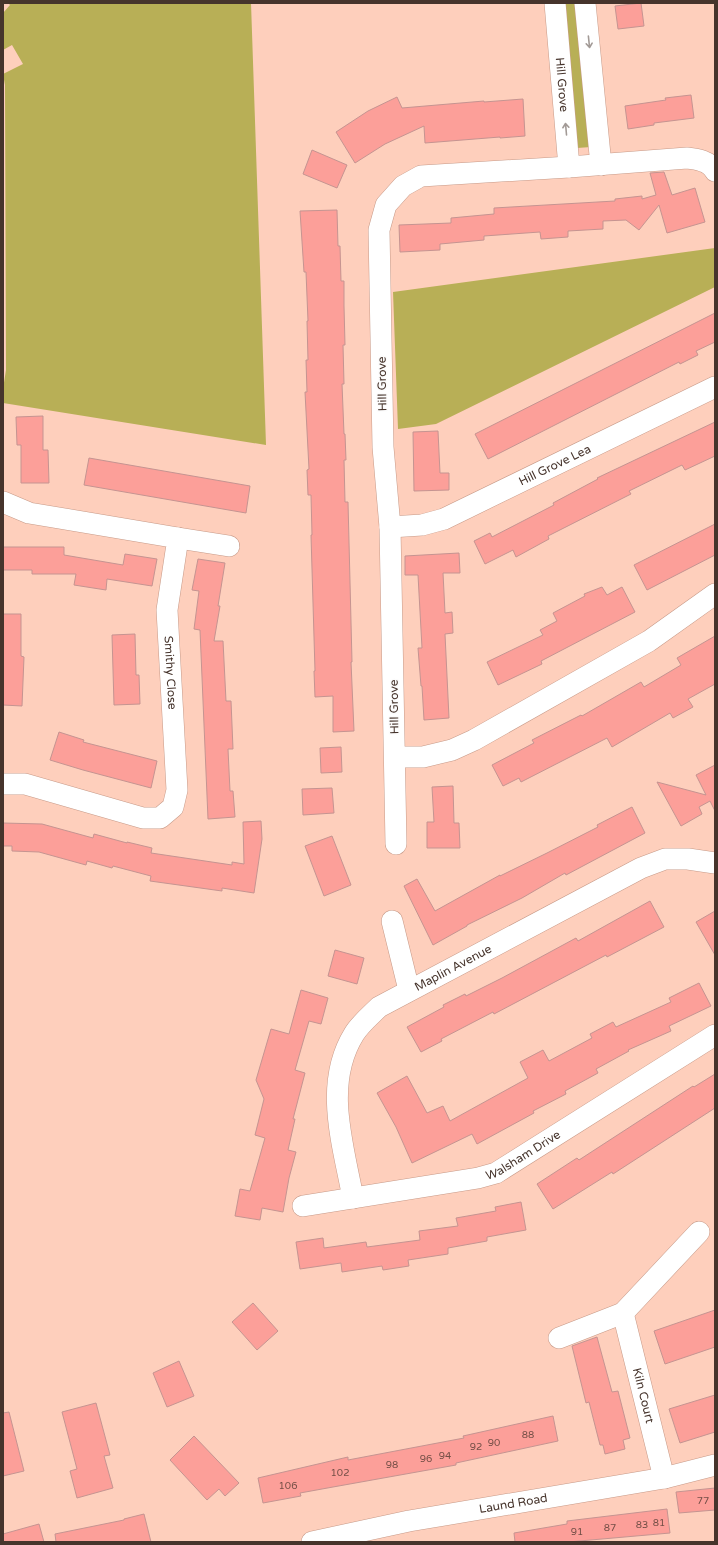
<svg xmlns="http://www.w3.org/2000/svg" width="718" height="1545" viewBox="0 0 718 1545" font-family="'Varela Round',sans-serif">
<style>
.green{fill:#b8af56}
.building{fill:#fc9f99;stroke:#c59491}
.lines{fill:none;stroke-linecap:round;stroke-linejoin:round}
.minor-casing{stroke:#c79a88;stroke-width:22}
.minor{stroke:#fff;stroke-width:21}
.oneway{stroke:#a29a96}
.labels{text-anchor:middle;stroke-width:3;stroke-linejoin:round;paint-order:stroke}
.number-label{font-size:10px;fill:#744f47}
.street-label{font-size:12px;fill:#46342c;stroke:#fcfcfc}
</style>
<rect width="100%" height="100%" fill="#fecfbc"/>
<!-- green -->
<path class="green" d="M8 3H251L266 445 3 403V389L6 370 5 85 3 74 23 64 12 45 3 50V13L10 5Z
M563 3H576L591 147 577 148Z
M715 248V287L436 424 398 429 393 292Z"/>
<!-- building -->
<path class="building" d="M641 3 644 26 618 29 615 6Z
M691 95 694 118 654 123V125L628 129 625 106 666 100 665 98Z
M397 97 402 108 484 101V102L523 99 525 136 500 138V137L425 143 424 126 385 144 355 163 336 132 368 111Z
M312 150 347 165 337 188 303 174Z
M664 172 672 195 695 188 705 222 667 233 659 205 639 230 626 220 603 221V229L568 231V237L541 239 540 232 484 236V240L440 244V250L400 252 399 225 451 223V218L494 214V208L615 201V199L642 196V199L656 195 650 173Z
M337 210 338 246H340L341 281H344V306L345 345H343L344 384H342L344 434H345L346 460H344L345 502H348L352 662H351L354 731 333 732V696L315 697 314 671H315L311 535H312L311 495H308L307 470 309 469 305 392H307L306 360H308L307 321H308L306 272H304L300 211Z
M715 313V342L696 351 698 355 680 364 679 362 488 459 475 434Z
M43 416V450H48L49 483H21V445H17L16 417Z
M715 422V456L685 470 682 465 629 491 631 494 548 536 549 539 516 557 513 550 485 564 474 541 490 533 492 537 554 505 553 503 598 479 597 478Z
M438 431 440 473H449V490L414 491 413 432Z
M89 458 250 486 246 513 84 485Z
M715 524V555L647 590 634 565Z
M3 547H64V555L123 565 125 554 157 559 152 586 107 579 106 590 74 585 76 574H32V570H3Z
M459 553 460 573H443L445 613 452 612 453 633 445 634 449 718 424 720 422 686H421L418 648H422L418 575H405V556Z
M198 559 225 563 218 606H220L214 641H223L226 701H231L233 749H228L230 791H233L235 817 208 819 200 630 194 629 199 591 192 590Z
M602 587 607 595 622 587 635 612 541 661 542 664 498 685 487 662 543 635 540 630 557 621 553 613 585 596 584 594Z
M3 614H21V656L24 657 22 706 3 705Z
M135 634 136 675H139L140 704 114 705 112 635Z
M715 636V684L688 699 693 707 673 718 670 713 612 747 607 738 521 782 519 778 503 786 492 765 534 743 532 740 581 715 582 716 641 682 644 687 681 665 677 658Z
M59 732 84 740 83 742 157 761 151 788 83 770 50 760Z
M341 747 342 772 321 773 320 748Z
M715 765V811L710 801 699 807 702 814 681 826 657 782 706 795 696 775Z
M453 786 454 823H459L460 848H427V822H434L432 787Z
M332 788 334 813 303 815 302 789Z
M632 807 645 833 566 875 565 873 522 898 467 925V926L433 945 404 886 417 879 435 911 500 875V876L547 853 598 827 597 825Z
M261 821 262 839 254 893 222 888V891L150 881 151 876 113 866 112 868 87 861 86 865 39 852 12 851V846H3V823L42 824 93 838 94 834 127 843V842L152 848 151 853 232 865V862L244 864 243 822Z
M332 836 351 885 324 896 305 846Z
M650 901 664 927 607 957 606 955 494 1014 493 1012 441 1039 442 1041 421 1052 407 1027 444 1007 443 1005 465 994 466 996 502 978 576 938 578 941Z
M715 911V955L696 922Z
M335 950 364 958 357 984 328 976Z
M699 983 711 1006 669 1026 671 1031 628 1050 629 1051 596 1069 598 1073 565 1091 566 1094 533 1111 534 1113 477 1144 472 1134 412 1163 396 1127 377 1093 407 1076 427 1113 443 1106 450 1121 528 1078 520 1062 543 1050 549 1061 592 1038 590 1034 613 1022 616 1027 671 1002 669 998Z
M301 990 328 998 321 1024 309 1021 295 1070 305 1073 293 1119H295L288 1150 296 1152 289 1178 283 1212 262 1208 260 1220 235 1216 240 1189 250 1191 265 1138 255 1135 264 1099 256 1080 271 1029 289 1034Z
M715 1074V1108L613 1174 612 1172 553 1209 537 1184 577 1158 579 1160 693 1086 694 1087Z
M521 1202 526 1230 487 1237V1241L448 1248V1254L408 1260 409 1266 383 1270 382 1266 342 1272 341 1263 300 1269 296 1242 323 1238 324 1248 366 1242 367 1247 420 1240 419 1231 458 1226 456 1218 496 1211 495 1207Z
M253 1303 278 1331 257 1350 232 1322Z
M715 1310V1347L665 1364 654 1331Z
M597 1337 612 1392 618 1391 630 1438 623 1440 625 1449 605 1454 603 1445H600L589 1402 586 1403 572 1346Z
M179 1361 194 1396 167 1407 153 1373Z
M715 1395V1432L680 1443 669 1409Z
M96 1403 110 1455 104 1456 113 1488 77 1498 70 1471 77 1469 62 1412Z
M9 1412 24 1471 3 1476V1413Z
M553 1416 558 1441 456 1463V1465L333 1487 300 1493 301 1496 263 1503 258 1478 348 1457V1460L464 1438 463 1436Z
M194 1436 239 1483 225 1496 219 1489 207 1500 170 1460Z
M715 1488V1510L679 1513 676 1492Z
M667 1509 670 1533 568 1542H515L514 1533 567 1524V1521Z
M144 1514 151 1542H56L55 1534 124 1520V1519Z
M39 1524 44 1542H3V1534Z"/>
<g class="lines">
<!-- minor casing -->
<g class="minor-casing">
<g id="minor">
<path id="s1" d="M555 3 569 167"/>
<path d="M585 3 601 165"/>
<path id="s2" d="M3 502 29 513 178 538 167 610 177 790 173 807 160 818H143L25 784H3"/>
<path id="s3" d="M390 527 422 525 444 519 715 387"/>
<path d="M178 538 229 546"/>
<path d="M395 757H423L452 750 474 740 649 641 715 594"/>
<path d="M396 844 390 527 383 447 379 230 386 205 403 186 421 176 569 167 687 158C697 159 710 161 715 171"/>
<path d="M392 921 409 990"/>
<path id="s4" d="M353 1198C343 1144 323 1084 354 1034 360 1024 371 1015 379 1007L641 868 665 859H688L715 863"/>
<path id="s5" d="M303 1206 478 1178 496 1173 715 1035"/>
<path id="s6" d="M623 1313 664 1478"/>
<path d="M559 1338 623 1313 699 1232"/>
<path id="s7" d="M312 1542 409 1521 664 1478 715 1465"/>
</g>
</g>
<!-- minor -->
<use href="#minor" class="minor"/>
</g>
<!-- one-way arrows -->
<defs><path id="oneway-shaft" d="M-6 0H5M1.5-3L5.5 0L1.5 3" fill="none" stroke-width="1.6" stroke-linecap="round" stroke-linejoin="round"/></defs>
<g class="oneway">
<use href="#oneway-shaft" transform="translate(589 42) rotate(84)"/>
<use href="#oneway-shaft" transform="translate(566 129) rotate(-95)"/>
</g>
<g class="labels">
<!-- number labels -->
<g class="number-label">
<text x="528" y="1438">88</text>
<text x="494" y="1446">90</text>
<text x="476" y="1450">92</text>
<text x="445" y="1459">94</text>
<text x="426" y="1462">96</text>
<text x="392" y="1468">98</text>
<text x="340" y="1476">102</text>
<text x="288" y="1489">106</text>
<text x="703" y="1504">77</text>
<text x="659" y="1526">81</text>
<text x="642" y="1528">83</text>
<text x="610" y="1531">87</text>
<text x="577" y="1535">91</text>
</g>
<!-- street labels -->
<g class="street-label">
<text dy="4" stroke="none"><textPath href="#s1" startOffset="82">Hill Grove</textPath></text>
<text transform="translate(382 384) rotate(-91)" y="4">Hill Grove</text>
<text dy="4" stroke="none"><textPath href="#s3" startOffset="178">Hill Grove Lea</textPath></text>
<text dy="4" stroke="none"><textPath href="#s2" startOffset="315">Smithy Close</textPath></text>
<text transform="translate(394 707) rotate(-91)" y="4">Hill Grove</text>
<text dy="4" stroke="none"><textPath href="#s4" startOffset="289">Maplin Avenue</textPath></text>
<text dy="4" stroke="none"><textPath href="#s5" startOffset="228">Walsham Drive</textPath></text>
<text dy="4" stroke="none"><textPath href="#s6" startOffset="85">Kiln Court</textPath></text>
<text dy="4" stroke="none"><textPath href="#s7" startOffset="205">Laund Road</textPath></text>
</g>
</g>
<!-- border -->
<rect width="718" height="1545" fill="none" stroke="#46342c" stroke-width="8"/>
</svg>
